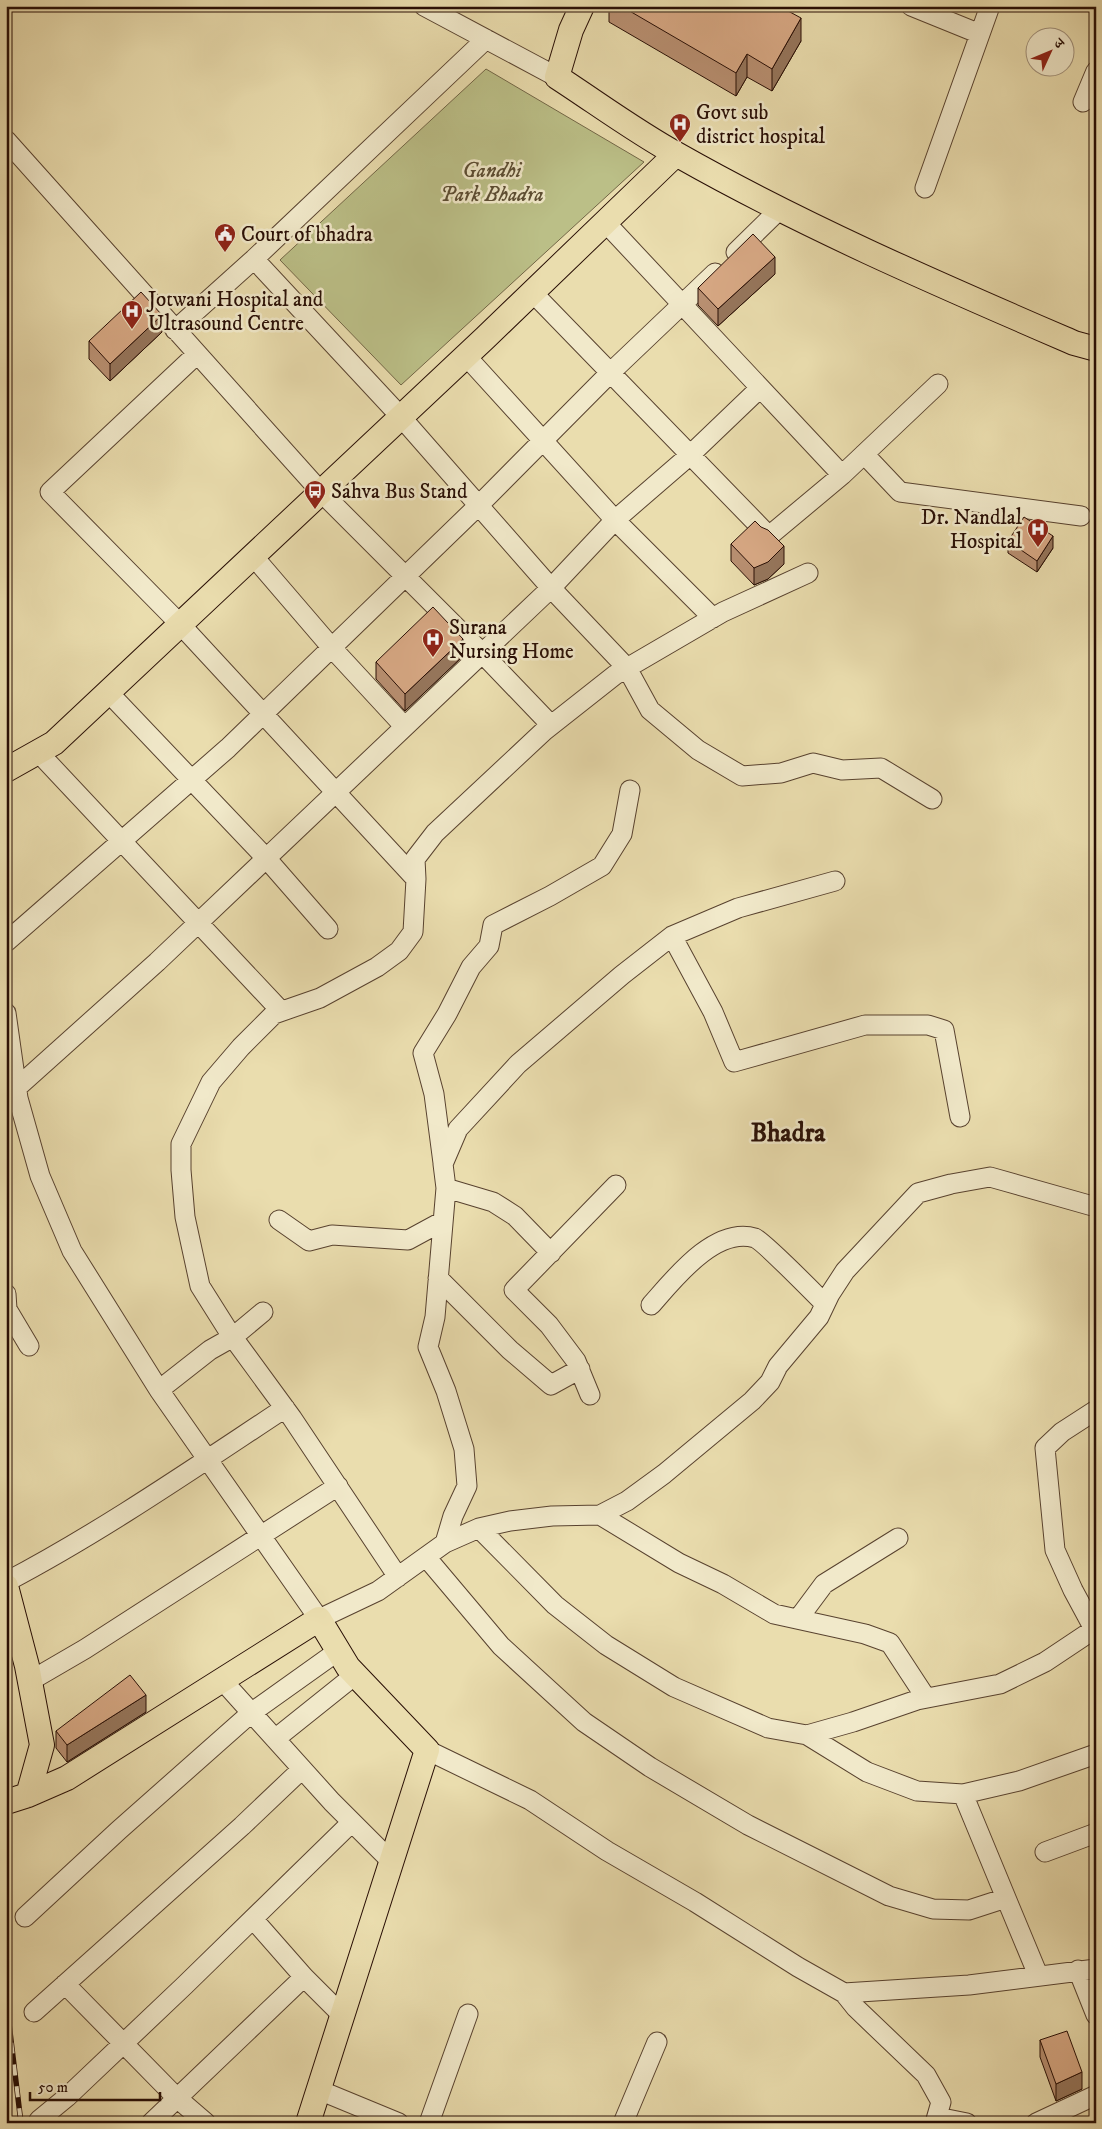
<svg xmlns="http://www.w3.org/2000/svg" width="1102" height="2129" viewBox="0 0 1102 2129" font-family="'IM FELL DW Pica','Noto Serif Devanagari',serif">
<style>
.green{fill:#bbbf87;stroke:#726646}
.lines{fill:none;stroke-linecap:round;stroke-linejoin:round}
.minor-casing{stroke:#58422f;stroke-width:21}
.major-casing{stroke:#280e05;stroke-width:26}
.minor{stroke:#f1e9ca;stroke-width:19}
.major{stroke:#eaddae;stroke-width:24}
.rail-casing{stroke:#280e05;stroke-width:5.5}
.rail{stroke:#f1e9ca;stroke-width:4;stroke-dasharray:11;stroke-linecap:butt}
.wall{fill:#b99072;stroke:#280e05}
.shaded-wall{fill:#96765c;stroke:#280e05}
.building{fill:#d7a884;stroke:#280e05}
.labels{text-anchor:middle;stroke-width:5;stroke-linejoin:round;paint-order:stroke}
.poi-label{font-size:21px;fill:#280e05;stroke:#f1e9ca;text-anchor:start}
.park-label{font-size:21px;font-style:italic;fill:#5b4c32;stroke:#f1e9ca}
.district-label{font-size:26px;font-weight:bold;fill:#280e05;stroke:#f1e9ca}
</style>
<rect width="100%" height="100%" fill="#eaddae"/>
<filter id="stains"><feTurbulence type="fractalNoise" baseFrequency=".004" numOctaves="4"/><feColorMatrix values="0 0 0 0 .2 0 0 0 0 .09 0 0 0 0 .02 0 0 0 .5 -.17"/></filter>
<radialGradient id="worn" r=".72"><stop offset=".6" stop-color="#630" stop-opacity="0"/><stop offset="1" stop-color="#630" stop-opacity=".3"/></radialGradient>
<!-- green -->
<path class="green" d="M486 69 644 162 401 385 280 260Z"/>
<g class="lines">
<!-- minor casing -->
<g class="minor-casing">
<path id="minor" d="M424 6 557 77
M911 6 980 34
M1083 102 1096 71
M6 140 321 492 482 653 551 725
M925 188 990 6
M605 222 842 475 938 384
M736 252 780 209
M254 259 401 417 551 588 627 668 650 710 698 750 742 776 781 773 813 763 842 770 881 768 932 799
M533 293 769 536 842 475
M175 330 254 259 486 39
M197 354 50 492 180 624 416 879
M466 356 615 520 713 618
M864 454 900 492 1081 516
M253 556 332 648 404 726
M108 692 266 858 328 929
M38 752 281 1011
M672 936 713 1012 734 1062 865 1025H928L944 1030 960 1117
M6 942 228 748 479 505 610 373 715 273
M6 1013 18 1098 40 1176 72 1251 159 1390 319 1619 378 1591 445 1543 479 1528 510 1521 552 1516 600 1515 679 1563 723 1584 774 1614 865 1634 890 1643 926 1698
M11 1093 157 962 551 588 615 520 689 456 760 388
M443 1163 434 1094 423 1053 447 1014 471 967 489 946 493 925 550 896 602 866 622 834 630 790
M446 1188 493 1202 515 1216 551 1253
M279 1220 309 1241 332 1235 408 1240 443 1221
M438 1278 510 1350 551 1385 580 1369
M6 1294 7 1309 29 1346
M651 1305C674 1279 715 1226 755 1238 763 1241 815 1294 825 1304
M159 1390 210 1350 233 1337 263 1312
M590 1395 576 1361 549 1325 514 1290 616 1185
M600 1515 627 1501 664 1474 752 1401 770 1382 778 1366 819 1317 830 1294 845 1271 918 1193 951 1184 990 1177 1096 1207
M479 1528 555 1605 606 1645 674 1687 768 1728 807 1735 853 1722 917 1700 1000 1684 1045 1662 1096 1628
M445 1543 453 1516 467 1486 464 1449 446 1391 428 1347 435 1317 446 1188 443 1164 458 1129 518 1064 622 975 672 936 738 908 835 881
M426 1557 501 1646 584 1722 650 1767 748 1825 889 1896 933 1909 969 1910 1006 1898 1038 1975
M398 1577 292 1418 229 1332 200 1286 185 1217 181 1170V1144L211 1082 241 1047 274 1014 320 998 377 967 399 951 413 932 416 879 415 859 435 833 544 731 615 675 723 612 808 573
M6 1582C103 1531 194 1468 285 1408
M798 1619 824 1584 898 1538
M1094 1629 1073 1590 1055 1550 1045 1448 1062 1432 1096 1410
M222 1680 332 1802 392 1862
M30 1681 85 1649 338 1486
M807 1735 867 1772 917 1791 963 1794 1019 1781 1096 1754
M275 1739 355 1675
M427 1750 530 1800 607 1851 695 1902 798 1967 844 1993 969 1985 1096 1969
M963 1794 1006 1898
M1045 1852 1096 1833
M25 1917 119 1830 251 1713 338 1651
M253 1919 304 1977 343 2016
M1078 1970 1096 2015
M65 1984 177 2098 206 2123
M844 1993 856 2008 926 2075 941 2102 935 2123
M34 2012 242 1826 302 1769
M319 2090 399 2123
M937 2117 967 2123
M39 2120 67 2097 185 1985 352 1822
M151 2123 304 1977
M429 2123 468 2014
M623 2123 657 2042
M1036 2123 1096 2095"/>
</g>
<!-- major casing -->
<g class="major-casing">
<path id="major" d="M582 6 571 30 557 77C597 103 636 132 678 155 805 227 940 285 1074 343L1096 349
M6 770 54 743 485 338 676 154
M6 1586 27 1666 42 1745 28 1795
M6 1802 28 1795 67 1778 319 1619 348 1667 427 1750 308 2123"/>
</g>
<!-- minor -->
<use href="#minor" class="minor"/>
<!-- major -->
<use href="#major" class="major"/>
<!-- rail casing -->
<g class="rail-casing">
<path id="rail" d="M6 1999 21 2123"/>
</g>
<!-- rail -->
<use href="#rail" class="rail"/>
</g>
<!-- wall -->
<path class="wall" d="M609 6H779L801 41 772 91 747 77 736 96 609 22Z
M775 274 718 326 698 305V288Z
M162 332 110 381 89 359V341Z
M1008 541 1053 548 1037 572 1008 553Z
M731 544 784 564 768 579 754 585 731 561Z
M463 656 405 711 376 679V662Z
M146 1712 67 1762 56 1748V1731Z
M1040 2040 1082 2089 1056 2101 1040 2057Z"/>
<!-- shaded-wall -->
<path class="shaded-wall" d="M801 18V41L772 91V69Z
M747 54V77L736 96V73Z
M775 257V274L718 326V309Z
M162 315V332L110 381V364Z
M1053 536V548L1037 572V561Z
M784 546V564L768 579 754 585V568Z
M463 639V656L405 711V694Z
M146 1695V1712L67 1762V1745Z
M1082 2072V2089L1056 2101V2084Z"/>
<!-- building -->
<path class="building" d="M621 6H779L801 18 772 69 747 54 736 73Z
M753 234 775 257 718 309 698 288Z
M141 292 162 315 110 364 89 341Z
M1024 517 1053 536 1037 561 1008 541Z
M755 521 761 527 768 530 784 546 768 562 754 568 731 544Z
M433 607 463 639 405 694 376 662Z
M130 1675 146 1695 67 1745 56 1731Z
M1067 2031 1082 2072 1056 2084 1040 2040Z"/>
<!-- icons -->
<defs>
<g id="hospital-pin" transform="scale(1.125)"><path d="M0 17L-7.5 6A9.5 9.5 0 1 1 7.5 6Z" fill="#8f2418" stroke="#f1e9ca"/><path d="M-5-5h3v3.5h4V-5h3V5h-3V1.5h-4V5h-3Z" fill="#fff"/></g>
<g id="civic-pin" transform="scale(1.125)"><path d="M0 17L-7.5 6A9.5 9.5 0 1 1 7.5 6Z" fill="#8f2418" stroke="#f1e9ca"/><path d="M-.6-6.5H3V-4.5H.6V-3L4-1V1h2V6H-6V1h2V-1L-.6-3ZM-1.2 2.5V6h2.4V2.5Z" fill="#fff"/></g>
<g id="bus-pin" transform="scale(1.125)"><path d="M0 17L-7.5 6A9.5 9.5 0 1 1 7.5 6Z" fill="#8f2418" stroke="#f1e9ca"/><path d="M-5-6H5V4H4V6H2V4H-2V6H-4V4H-5ZM-3.5-4V0h7V-4ZM-3.5 1.2v1.5H-2V1.2ZM2 1.2v1.5H3.5V1.2Z" fill="#fff"/></g>
</defs>
<g fill-rule="evenodd">
<use href="#hospital-pin" x="680" y="124"/>
<use href="#civic-pin" x="225" y="234"/>
<use href="#hospital-pin" x="132" y="311"/>
<use href="#bus-pin" x="315" y="491"/>
<use href="#hospital-pin" x="1038" y="529"/>
<use href="#hospital-pin" x="433" y="639"/>
</g>
<g class="labels">
<!-- poi labels -->
<g class="poi-label">
<text x="696" y="119">Govt sub<tspan x="696" dy="24">district hospital</tspan></text>
<text x="241" y="241">Court of bhadra</text>
<text x="148" y="306">Jotwani Hospital and<tspan x="148" dy="24">Ultrasound Centre</tspan></text>
<text x="331" y="498">Sahva Bus Stand</text>
<text x="1022" y="524" text-anchor="end">Dr. Nandlal<tspan x="1022" dy="24">Hospital</tspan></text>
<text x="449" y="634">Surana<tspan x="449" dy="24">Nursing Home</tspan></text>
</g>
<!-- park labels -->
<g class="park-label">
<text x="492" y="177">Gandhi<tspan x="492" dy="24">Park Bhadra</tspan></text>
</g>
<!-- district labels -->
<g class="district-label">
<text x="788" y="1141">Bhadra</text>
</g>
</g>
<!-- margin -->
<rect width="1102" height="2129" fill="none" stroke="#eaddae" stroke-width="25"/>
<rect x="8" y="8" width="1087" height="2114" fill="none" stroke="#280e05" stroke-width="2.5"/>
<rect x="12" y="12" width="1077" height="2104" fill="none" stroke="#280e05"/>
<!-- north arrow -->
<g transform="translate(1050 52) rotate(46)"><circle r="24" fill="#f1e9ca" stroke="#a1917b"/>
<path d="M0-4L9 19L0 12L-9 19Z" fill="#8f2418"/>
<text y="-8" font-size="14" font-weight="bold" text-anchor="middle" fill="#280e05">उ</text>
</g>
<!-- scale -->
<path d="M30 2092v8h130v-8" fill="none" stroke="#280e05" stroke-width="2.5"/>
<text x="38" y="2092" font-size="15" fill="#280e05" stroke="#f1e9ca" stroke-width="4" paint-order="stroke">50 m</text>
<rect width="100%" height="100%" filter="url(#stains)"/>
<rect width="100%" height="100%" fill="url(#worn)"/>
</svg>
